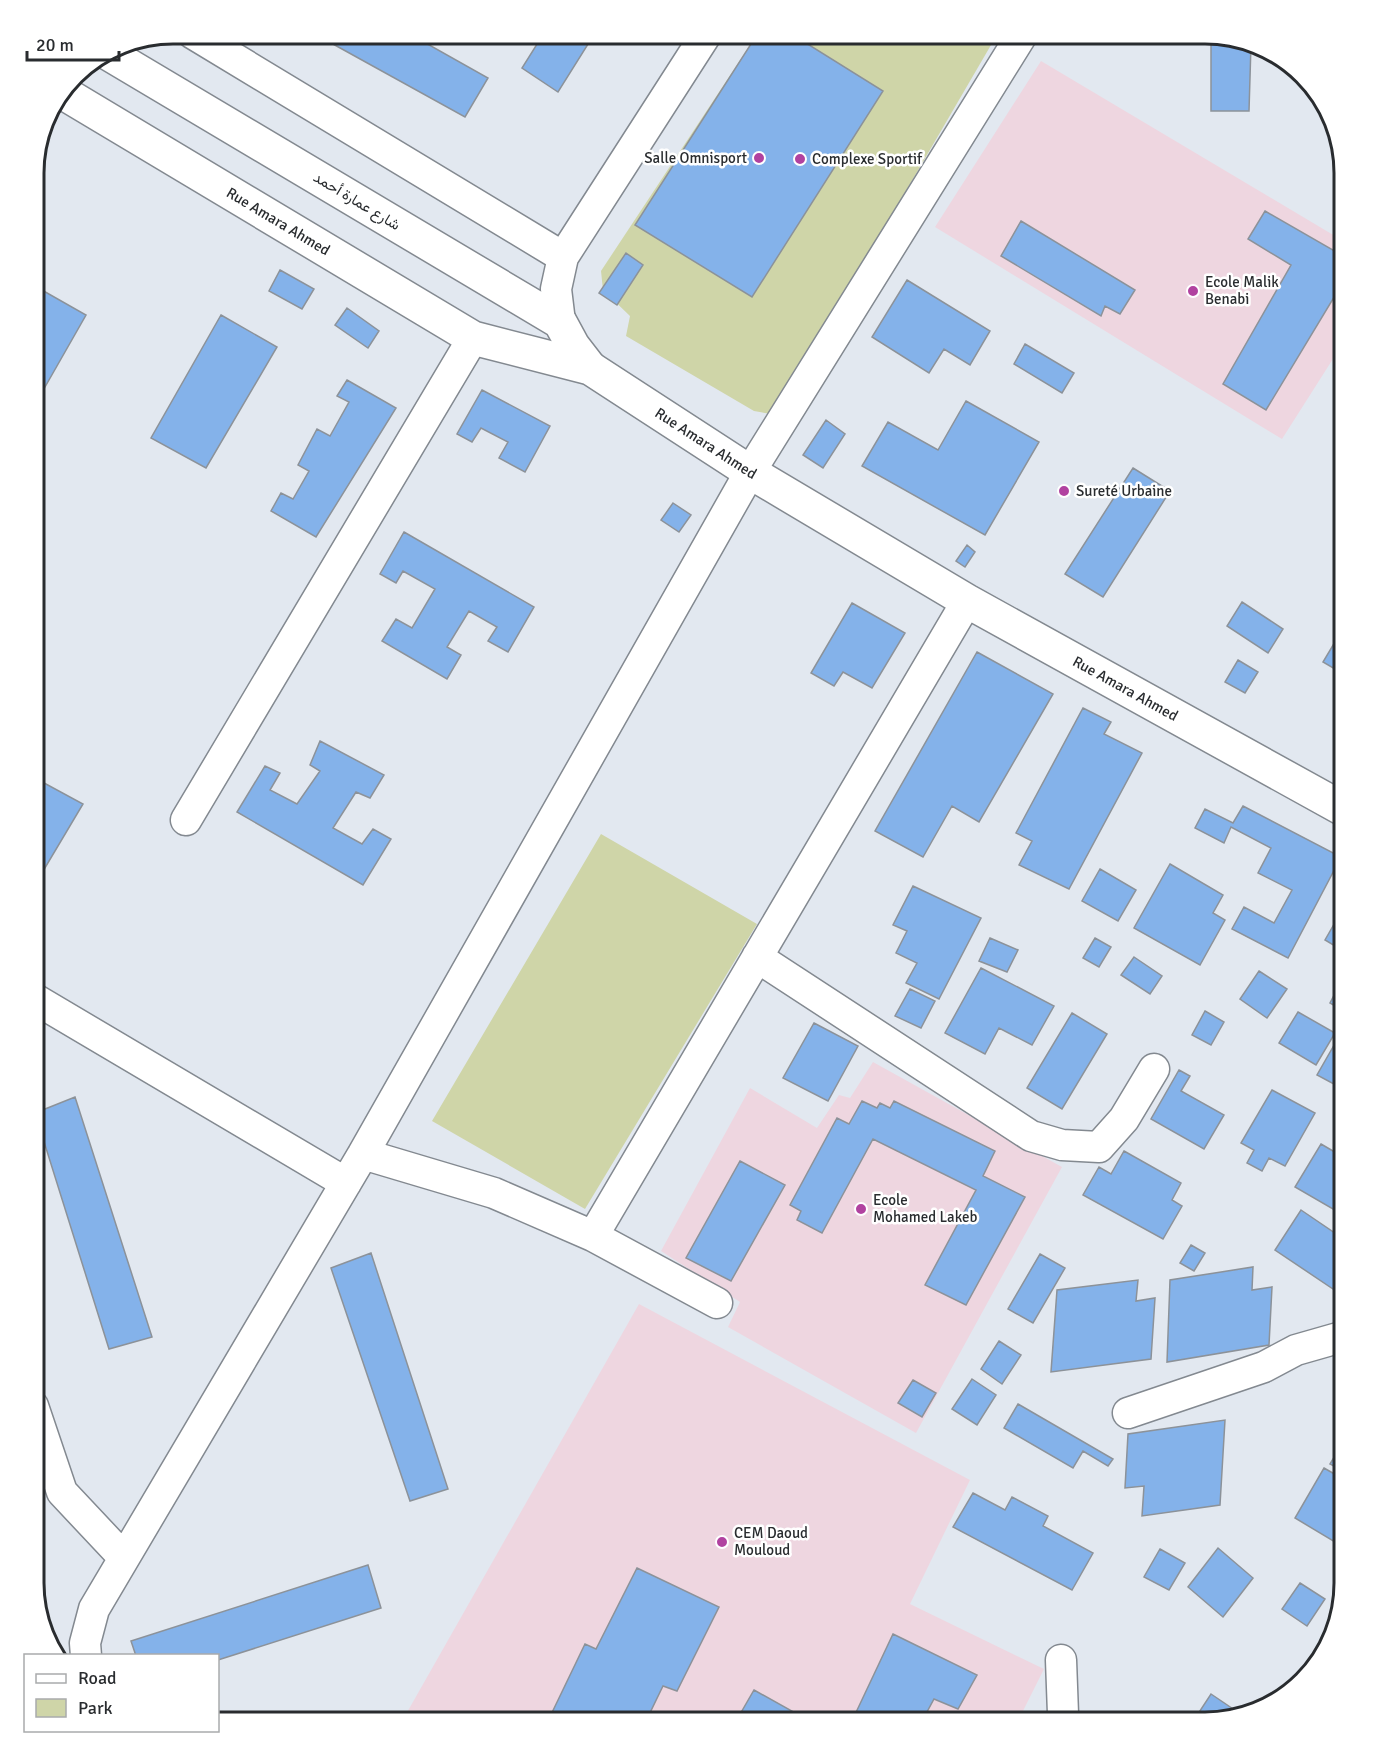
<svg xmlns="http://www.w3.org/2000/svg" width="1378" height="1756" viewBox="0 0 1378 1756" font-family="Signika,Vazirmatn,sans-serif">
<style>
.education{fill:#eed6e0}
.green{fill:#cfd5a8}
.building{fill:#84b2ea;stroke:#8c9299;stroke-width:1.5}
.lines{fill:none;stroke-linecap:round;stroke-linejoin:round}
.minor-casing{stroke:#838990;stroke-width:33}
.tertiary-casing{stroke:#838990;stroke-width:36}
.minor{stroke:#fff;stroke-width:30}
.tertiary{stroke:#fff;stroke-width:33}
.poi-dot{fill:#b142a0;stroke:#fff;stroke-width:2}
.labels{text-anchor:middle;stroke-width:5;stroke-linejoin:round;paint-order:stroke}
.poi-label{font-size:15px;fill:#292c2f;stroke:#fff;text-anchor:start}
.street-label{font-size:15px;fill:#292c2f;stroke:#fff}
.rim{fill:none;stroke:#292c2f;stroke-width:3}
</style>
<rect width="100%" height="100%" fill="#e2e8f0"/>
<!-- education -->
<path class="education" d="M1041 61 1345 242V340L1282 439 935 227Z
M873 1062 1062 1167 916 1433 728 1327 740 1302 661 1251 750 1088 817 1128 839 1095 850 1098Z
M639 1304 970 1480 910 1604 1044 1669 1017 1723H401Z"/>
<!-- green -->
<path class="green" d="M758 33H998L783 402 771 414 754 411 626 336 630 316 603 290 601 271Z
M601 834 757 924 585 1209 432 1121Z"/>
<!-- building -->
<path class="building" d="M313 33H408L488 78 465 117Z
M544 33H595L558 92 522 68Z
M758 33H790L883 91 752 297 635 225Z
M1211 33 1251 44 1249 111H1211Z
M1344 171 1345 215H1342Z
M1265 211 1345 257V279L1266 410 1223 384 1291 265 1248 239Z
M1021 221 1135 290 1120 314 1105 306 1101 316 1001 256Z
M626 253 643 265 617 305 599 293Z
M280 270 314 289 302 309 269 291Z
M907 280 990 331 970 365 944 349 929 373 872 337Z
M33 285 86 315 33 408Z
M347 308 379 331 368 348 335 325Z
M221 315 277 347 206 468 151 438Z
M1025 344 1074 373 1062 393 1014 364Z
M347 380 396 408 316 537 271 511 281 493 293 499 309 471 298 465 317 429 330 436 349 402 337 396Z
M482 390 550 426 525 472 499 458 508 442 481 428 472 442 457 434Z
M966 401 1039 442 985 535 862 466 888 422 938 450Z
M826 420 845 434 823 468 803 455Z
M1133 468 1170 491 1103 597 1065 574Z
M673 503 691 515 679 532 661 520Z
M404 532 534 607 508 652 488 641 497 627 469 611 447 647 461 655 447 679 382 641 396 619 412 628 435 589 403 571 396 583 380 574Z
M967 545 975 552 965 567 956 561Z
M1242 602 1283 629 1268 653 1227 626Z
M852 603 905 633 872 688 843 672 834 686 811 673Z
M1345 625V675L1323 662Z
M977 652 1053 694 979 822 952 806 923 857 875 831Z
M1238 660 1258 672 1245 693 1225 682Z
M1083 708 1111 722 1104 734 1142 753 1069 889 1019 865 1032 841 1016 833Z
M320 741 384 775 370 798 356 792 333 828 362 844 373 829 391 839 363 885 237 812 265 766 280 773 270 790 297 804 320 771 310 765Z
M33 777 83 804 33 888V819L41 805 33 800Z
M1243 806 1341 857 1288 958 1232 929 1244 907 1274 923 1292 890 1258 873 1271 848 1231 827 1224 843 1195 828 1205 809 1233 823Z
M1170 864 1223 895 1213 913 1225 920 1200 965 1134 928Z
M1100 869 1136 890 1118 921 1082 901Z
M913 886 981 918 939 999 906 983 917 963 896 953 907 931 893 925Z
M1345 905V952L1325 940Z
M990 938 1018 950 1007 972 979 961Z
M1095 938 1111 947 1099 967 1083 958Z
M1134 957 1162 976 1150 994 1121 975Z
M981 968 1054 1006 1032 1045 999 1028 985 1054 945 1033Z
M1259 971 1287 989 1267 1018 1240 999Z
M1343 978 1345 979V1012L1330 1003Z
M910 989 935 1001 921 1028 895 1016Z
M1205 1011 1224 1022 1211 1045 1192 1035Z
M1298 1012 1335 1033 1316 1065 1279 1043Z
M1072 1013 1107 1034 1062 1109 1027 1088Z
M814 1023 858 1046 828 1101 783 1078Z
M1345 1026V1090L1317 1075Z
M1179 1070 1190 1076 1181 1091 1224 1115 1204 1149 1151 1119Z
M1272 1090 1315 1113 1285 1166 1269 1158 1262 1171 1247 1163 1254 1150 1241 1143Z
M75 1097 152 1337 109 1349 35 1113Z
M862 1101 877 1108 880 1103 890 1108 894 1101 995 1151 983 1176 1025 1197 966 1305 925 1285 976 1190 873 1139 822 1233 797 1220 801 1211 790 1205 837 1118 849 1124Z
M1321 1144 1345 1158V1216L1295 1187Z
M1124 1151 1181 1183 1172 1200 1182 1206 1163 1239 1083 1195 1099 1167 1111 1174Z
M740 1161 785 1185 731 1281 686 1258Z
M1301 1210 1345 1240V1270L1333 1289 1275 1250Z
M1191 1245 1205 1253 1194 1271 1180 1263Z
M371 1253 448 1489 410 1501 331 1268Z
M1040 1254 1065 1268 1033 1323 1008 1309Z
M1253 1267 1252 1290 1272 1287 1269 1345 1167 1362 1170 1280Z
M1138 1280 1136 1301 1155 1298 1151 1359 1051 1372 1057 1290Z
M999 1341 1021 1355 1002 1384 981 1369Z
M972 1379 996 1395 977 1425 952 1409Z
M913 1380 936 1393 922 1417 898 1403Z
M1018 1404 1113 1459 1108 1466 1083 1451 1073 1468 1004 1428Z
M1225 1420 1220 1505 1142 1516 1144 1486 1125 1488 1128 1434Z
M1345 1439V1472L1330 1464Z
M1324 1468 1345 1480V1491L1336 1507 1345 1512V1548L1295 1518Z
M973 1493 1005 1510 1012 1497 1048 1516 1043 1526 1093 1553 1072 1590 953 1527Z
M1218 1548 1253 1578 1223 1617 1188 1587Z
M1160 1549 1185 1563 1169 1590 1144 1577Z
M368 1565 381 1608 218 1660V1656H136L131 1641Z
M637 1568 719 1607 677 1691 663 1686 645 1723H547L585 1644 596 1649Z
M1300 1583 1325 1599 1307 1626 1282 1609Z
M893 1634 977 1675 958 1709 934 1699 921 1723H851Z
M754 1690 808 1720 807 1723H735Z
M1211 1694 1239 1713 1206 1723H1192Z"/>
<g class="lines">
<!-- minor casing -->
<g class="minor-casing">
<path id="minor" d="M192 33 563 257
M560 322 556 289 563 257 707 33
M186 820 473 338
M757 957 1031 1136 1062 1145 1099 1147 1124 1119 1154 1069
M33 998 346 1183
M363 1154 494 1193 593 1236 717 1303
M593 1236 967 601
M33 1406 62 1492 124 1558
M1128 1413 1264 1367 1296 1350 1345 1336
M86 1656 85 1643 94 1609 363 1154 750 472 1023 33
M1061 1660 1063 1714 1061 1723"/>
</g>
<!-- tertiary casing -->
<g class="tertiary-casing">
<g id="tertiary">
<path d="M106 52 560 322 573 346 590 368"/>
<path id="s1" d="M62 92 473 338 590 368 750 472 967 601 1345 810"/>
</g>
</g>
<!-- minor -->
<use href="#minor" class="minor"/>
<!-- tertiary -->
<use href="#tertiary" class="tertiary"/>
</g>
<!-- markers -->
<g class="poi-dot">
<circle cx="759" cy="158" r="6"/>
<circle cx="800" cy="159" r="6"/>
<circle cx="1193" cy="291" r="6"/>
<circle cx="1064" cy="491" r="6"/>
<circle cx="861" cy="1209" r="6"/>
<circle cx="722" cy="1542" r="6"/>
</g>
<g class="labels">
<!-- poi labels -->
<g class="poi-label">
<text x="747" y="163" text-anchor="end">Salle Omnisport</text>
<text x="812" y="164">Complexe Sportif</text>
<text x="1205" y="287">Ecole Malik<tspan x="1205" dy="17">Benabi</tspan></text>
<text x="1076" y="496">Sureté Urbaine</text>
<text x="873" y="1205">Ecole<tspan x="873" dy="17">Mohamed Lakeb</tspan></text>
<text x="734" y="1538">CEM Daoud<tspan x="734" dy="17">Mouloud</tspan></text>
</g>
<!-- street labels -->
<g class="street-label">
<text transform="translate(357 201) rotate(31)" y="5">شارع عمارة أحمد</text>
<text dy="5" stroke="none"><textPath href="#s1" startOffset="252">Rue Amara Ahmed</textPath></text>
<text dy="5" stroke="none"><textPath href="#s1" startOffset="738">Rue Amara Ahmed</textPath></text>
<text dy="5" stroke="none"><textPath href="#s1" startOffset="1224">Rue Amara Ahmed</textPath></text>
</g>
</g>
<!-- crop -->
<path d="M0 0H1378V1756H0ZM173 44H1205A129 129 0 0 1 1334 173V1583A129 129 0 0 1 1205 1712H173A129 129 0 0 1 44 1583V173A129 129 0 0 1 173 44Z" fill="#fff" fill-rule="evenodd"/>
<path class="rim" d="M173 44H1205A129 129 0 0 1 1334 173V1583A129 129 0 0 1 1205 1712H173A129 129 0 0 1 44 1583V173A129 129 0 0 1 173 44Z"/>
<!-- legend -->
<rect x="24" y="1654" width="195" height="78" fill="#ffffff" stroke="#a9abac" stroke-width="1.5"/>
<rect x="36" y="1674" width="30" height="9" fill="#ffffff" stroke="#a9abac" stroke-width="1.5"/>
<text x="78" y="1684" font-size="18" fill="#292c2f">Road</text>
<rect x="36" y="1699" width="30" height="18" fill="#cfd5a8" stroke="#a9abac" stroke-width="1.5"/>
<text x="78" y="1714" font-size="18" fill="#292c2f">Park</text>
<!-- scale -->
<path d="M27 51v9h92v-9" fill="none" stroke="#292c2f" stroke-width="3"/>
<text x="36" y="51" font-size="18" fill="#292c2f" stroke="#ffffff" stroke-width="4.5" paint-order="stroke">20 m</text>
</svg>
